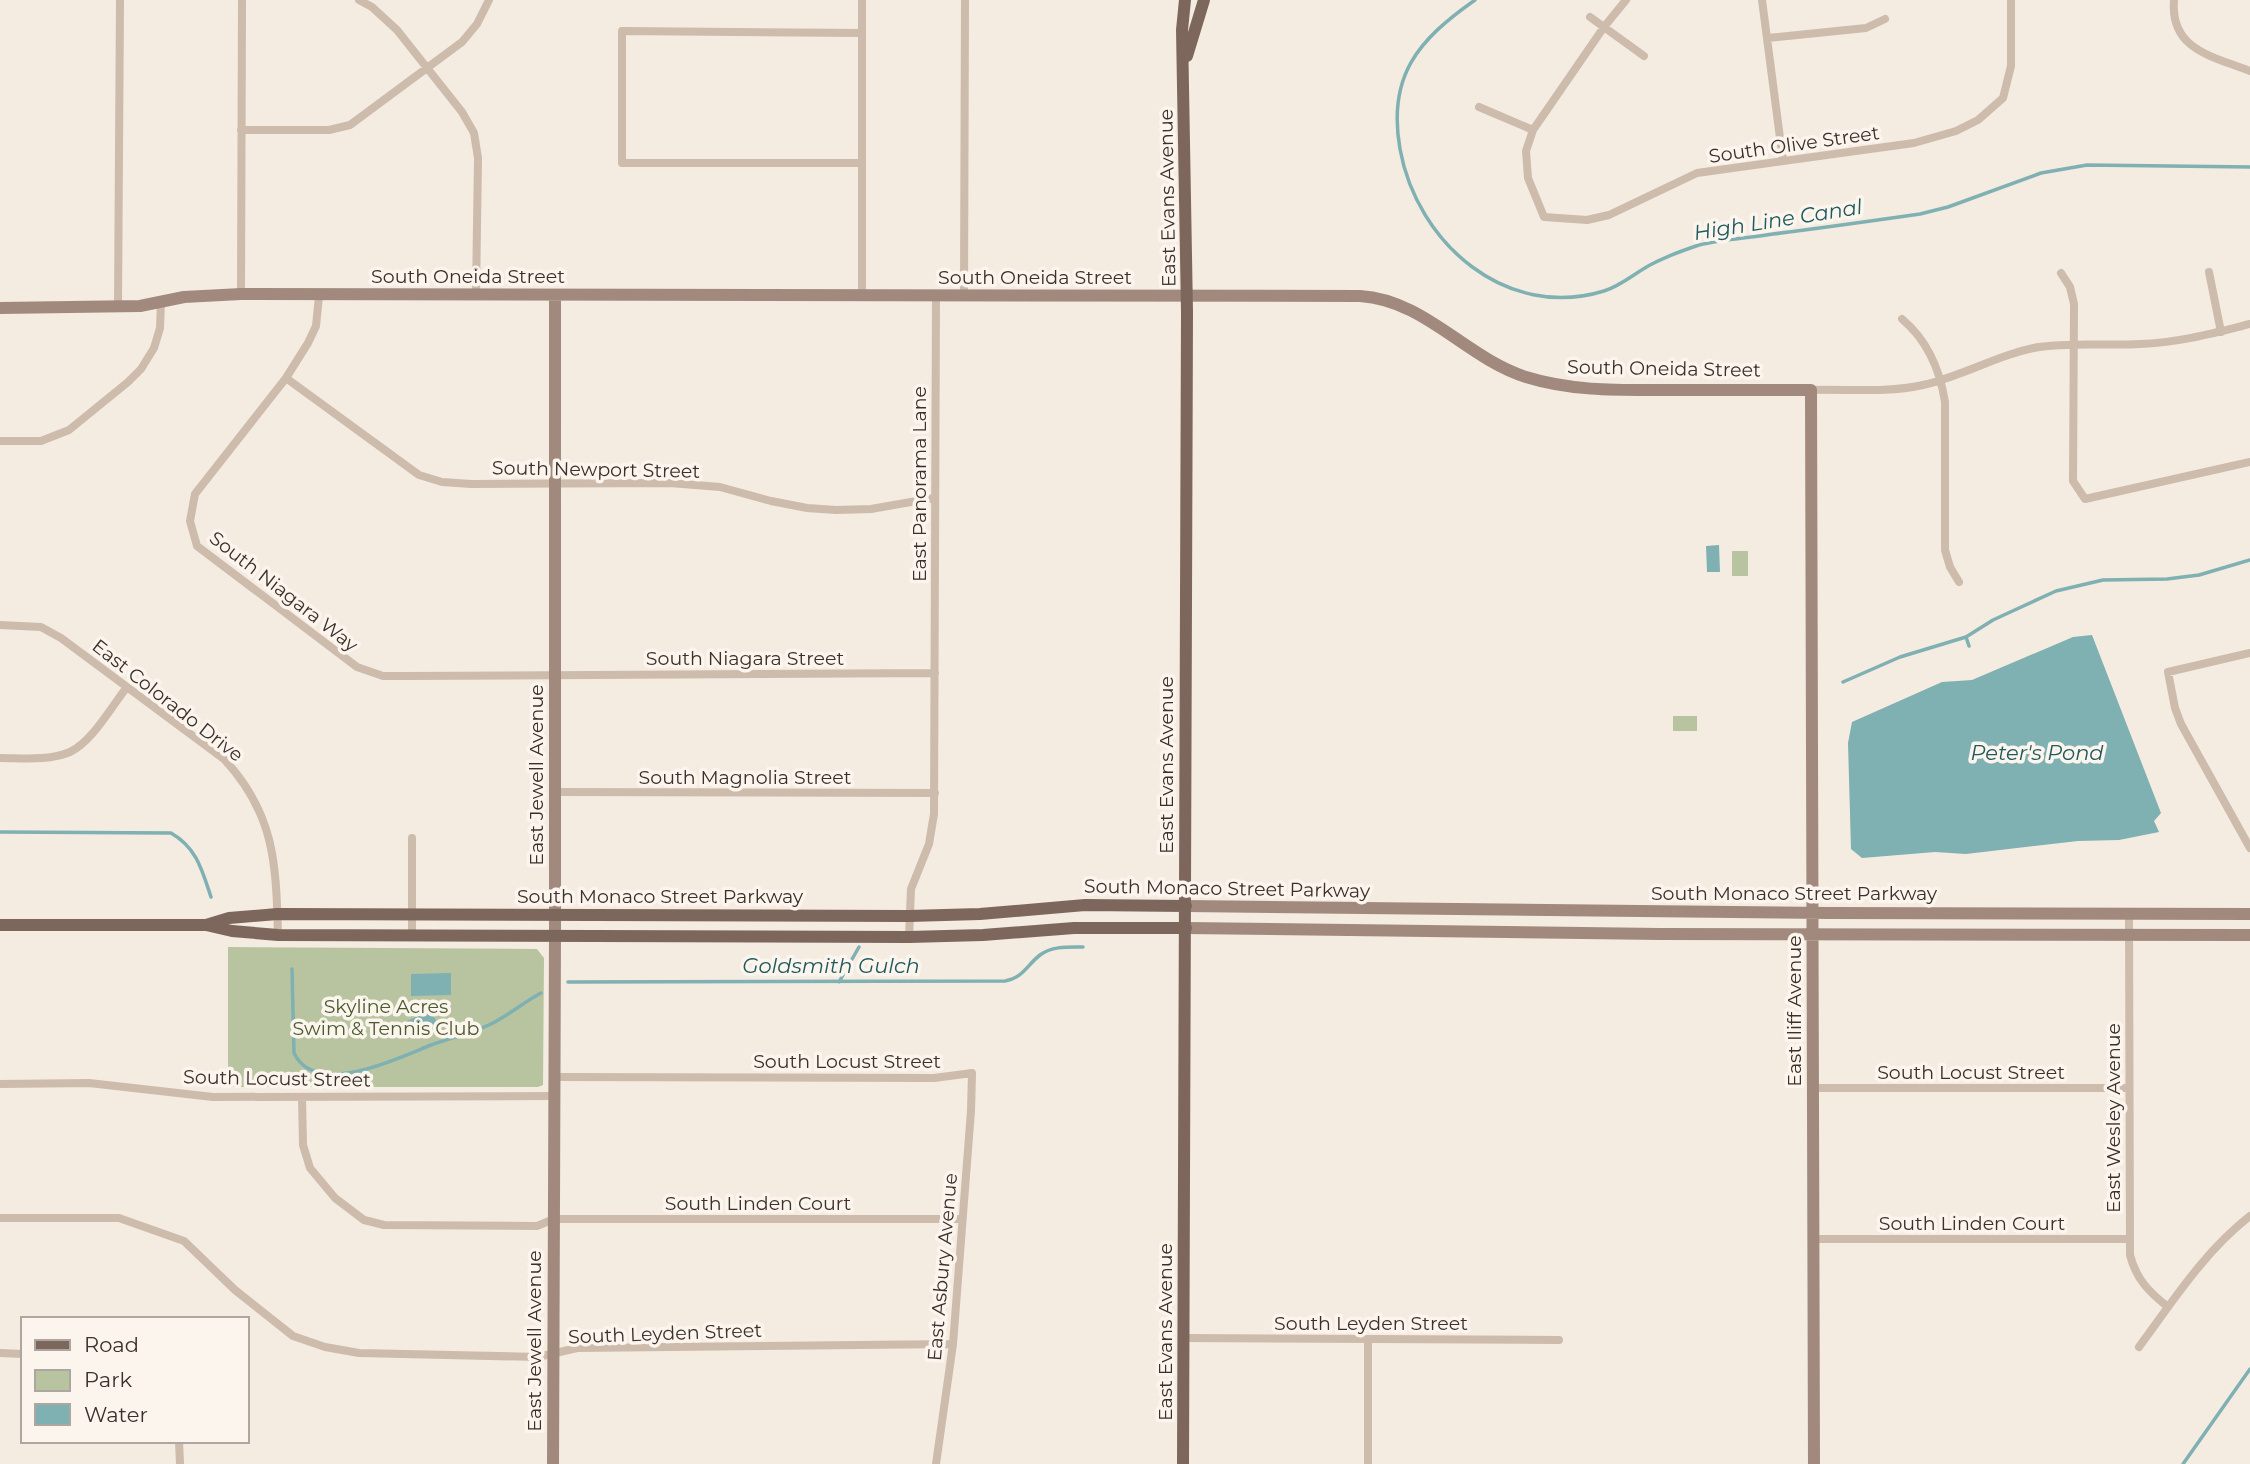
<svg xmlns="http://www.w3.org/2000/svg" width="2250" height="1464" viewBox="0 0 2250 1464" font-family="Montserrat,sans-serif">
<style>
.green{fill:#b8c4a0}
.water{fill:#7fb0b2}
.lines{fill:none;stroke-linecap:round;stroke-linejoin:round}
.stream{stroke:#7fb0b2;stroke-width:3.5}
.street{stroke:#cdbbac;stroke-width:8}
.secondary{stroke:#a18a7d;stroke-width:12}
.primary{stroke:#7d675c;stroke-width:12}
.labels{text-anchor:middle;stroke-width:7;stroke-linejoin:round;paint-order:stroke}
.street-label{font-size:19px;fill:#3b302b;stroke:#fbf5ee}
.park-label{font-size:19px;fill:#4a5a2e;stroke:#fbf5ee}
.water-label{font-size:21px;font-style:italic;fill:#1f5a5e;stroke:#fbf5ee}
</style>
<rect width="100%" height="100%" fill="#f4ebe1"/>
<!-- green -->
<path class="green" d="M1732 551H1748V576H1732Z
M1673 716H1697V731H1673Z
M228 947 537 949 544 958 543 1085 538 1087H228Z"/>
<!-- water -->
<path class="water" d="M1719 545 1720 572H1707L1706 546Z
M2092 635 2161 813 2154 821 2159 832 2119 840 2078 841 1966 854 1935 852 1862 858 1851 849 1848 743 1852 722 1942 682 1972 680 2073 637Z
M451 973V995L411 996V974Z
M431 1010 438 1025 411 1036 405 1022Z"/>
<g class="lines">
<!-- stream -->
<path class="stream" d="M1475 0C1418 40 1387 76 1400 149 1417 243 1506 321 1604 291 1621 286 1635 273 1650 265 1665 257 1684 250 1699 245 1723 239 1749 238 1773 234 1822 228 1871 221 1920 214L1948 207 2041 173 2087 165 2250 167
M1966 637 1969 646
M1843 682 1900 657 1966 637 1993 620 2056 591 2103 580 2167 579 2199 575 2250 560
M0 832 171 833C197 848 202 870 211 897
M292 969 294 1053C316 1099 398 1058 431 1045 451 1038 472 1033 491 1024 509 1015 524 1002 541 993
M568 982 1005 981C1023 978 1027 965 1040 955 1052 946 1068 947 1083 947
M839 982 859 947
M2183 1464 2250 1369"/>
<!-- street -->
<path class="street" d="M359 0 372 7 397 30 462 112 474 133 478 158 476 294
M862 0V296
M1626 0 1604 27 1533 130 1526 151 1528 178 1544 217 1587 220 1609 215 1697 173 1914 143 1956 131 1978 120 2003 98 2011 66V0
M1762 0 1783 161
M2174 0C2170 50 2212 56 2250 71
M1590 17 1644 56
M862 33 622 31V163H862
M1768 38 1866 28 1885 19
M1479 107 1533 130
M241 130H329L350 125 462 42 477 24 489 0
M2209 272 2221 332
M2061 273 2070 287 2074 304 2073 481 2085 499 2250 462
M241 294 242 0
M319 296 316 326 308 343 286 378 195 494 190 521 197 546 357 667 383 676H406L935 673
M964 296 965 0
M118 307 120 0
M1902 319C1927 340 1940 370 1945 402V550L1950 567 1959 582
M286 378 419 475 442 482 471 484 670 483 720 487 771 501 807 508 836 510 871 509 934 498
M1811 390C1848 389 1887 393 1923 385 1963 376 1999 354 2039 347 2072 342 2107 346 2140 344 2177 343 2214 333 2250 324
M0 441H41L69 430 128 382 141 369 154 348 160 328 161 301
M0 625 41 627 61 638 224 759C275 814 276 864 278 935
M2250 653 2168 672 2175 708 2181 724 2250 848
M0 758C22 758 49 761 70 752 92 742 112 706 127 687
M555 792 935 793
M2129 914 2130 1255C2136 1279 2149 1292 2168 1307
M412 936V838
M909 937 911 889 929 844 934 814 936 296
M554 1077 934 1078 972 1073 971 1111 953 1344 936 1464
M0 1084 89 1083 213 1097 554 1096
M1814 1088H2129
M302 1097 303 1145 310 1168 335 1198 364 1220 384 1225 537 1226 554 1219H962
M0 1218H119L184 1241 235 1290 293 1336 325 1347 359 1353 538 1357 577 1348 953 1344
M1814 1239H2129
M1183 1338 1559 1340
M1368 1339V1464
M2139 1347C2173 1301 2204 1252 2250 1216
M0 1353 23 1354
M179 1441 180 1464"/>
<!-- secondary -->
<path class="secondary" d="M0 308 140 306 184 297 241 294 1360 296C1425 300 1466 358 1526 377 1574 392 1623 390 1673 390 1719 390 1765 390 1811 390L1814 1464
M1186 906 1829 913 2250 914
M1186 928 1660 934 2250 935
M553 1464 555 936V295"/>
<!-- primary -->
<path class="primary" d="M1187 56 1204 0
M0 925H206L232 931 278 935 909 937 983 935 1074 928H1186
M206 925 229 918 277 914 909 916 980 914 1085 905 1186 906
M1183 1464 1187 312 1182 30 1185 0"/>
</g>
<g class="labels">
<!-- street labels -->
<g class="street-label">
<text transform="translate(1794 144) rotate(-8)" y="7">South Olive Street</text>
<text transform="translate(1167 198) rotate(-91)" y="7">East Evans Avenue</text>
<text x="468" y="283">South Oneida Street</text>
<text x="1035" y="284">South Oneida Street</text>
<text transform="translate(1664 368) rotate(1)" y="7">South Oneida Street</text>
<text transform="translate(596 469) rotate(1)" y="7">South Newport Street</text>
<text transform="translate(919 484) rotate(-90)" y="7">East Panorama Lane</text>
<text transform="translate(284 591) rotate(38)" y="7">South Niagara Way</text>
<text x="745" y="665">South Niagara Street</text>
<text transform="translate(168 700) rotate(38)" y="7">East Colorado Drive</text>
<text transform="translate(1166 765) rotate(-90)" y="7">East Evans Avenue</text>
<text transform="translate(536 775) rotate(-90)" y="7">East Jewell Avenue</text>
<text x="745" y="784">South Magnolia Street</text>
<text transform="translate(1227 888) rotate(1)" y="7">South Monaco Street Parkway</text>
<text x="1794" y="900">South Monaco Street Parkway</text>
<text x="660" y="903">South Monaco Street Parkway</text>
<text transform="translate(1794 1011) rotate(-90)" y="7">East Iliff Avenue</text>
<text x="847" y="1068">South Locust Street</text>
<text x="1971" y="1079">South Locust Street</text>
<text transform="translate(277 1078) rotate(1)" y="7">South Locust Street</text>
<text transform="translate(2113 1118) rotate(-90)" y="7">East Wesley Avenue</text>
<text x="758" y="1210">South Linden Court</text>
<text x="1972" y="1230">South Linden Court</text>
<text transform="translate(942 1267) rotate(-85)" y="7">East Asbury Avenue</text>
<text x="1371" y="1330">South Leyden Street</text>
<text transform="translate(1165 1332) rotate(-90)" y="7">East Evans Avenue</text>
<text transform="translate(665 1333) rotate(-2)" y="7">South Leyden Street</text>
<text transform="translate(534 1341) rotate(-90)" y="7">East Jewell Avenue</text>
</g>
<!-- park labels -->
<g class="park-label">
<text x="386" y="1013">Skyline Acres<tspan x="386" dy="22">Swim &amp; Tennis Club</tspan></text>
</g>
<!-- water labels -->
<g class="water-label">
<text transform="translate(1778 220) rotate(-9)" y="7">High Line Canal</text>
<text x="2037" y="760">Peter's Pond</text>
<text x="831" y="973">Goldsmith Gulch</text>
</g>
</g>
<!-- legend -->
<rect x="21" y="1317" width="228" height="126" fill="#fbf5ee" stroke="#aea6a0" stroke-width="2"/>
<rect x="35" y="1340" width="35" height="10" fill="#7d675c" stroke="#aea6a0" stroke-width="2"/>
<text x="84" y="1352" font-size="21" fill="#3b302b">Road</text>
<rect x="35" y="1370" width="35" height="21" fill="#b8c4a0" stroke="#aea6a0" stroke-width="2"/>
<text x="84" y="1387" font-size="21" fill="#3b302b">Park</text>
<rect x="35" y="1404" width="35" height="21" fill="#7fb0b2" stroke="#aea6a0" stroke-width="2"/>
<text x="84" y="1422" font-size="21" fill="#3b302b">Water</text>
</svg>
